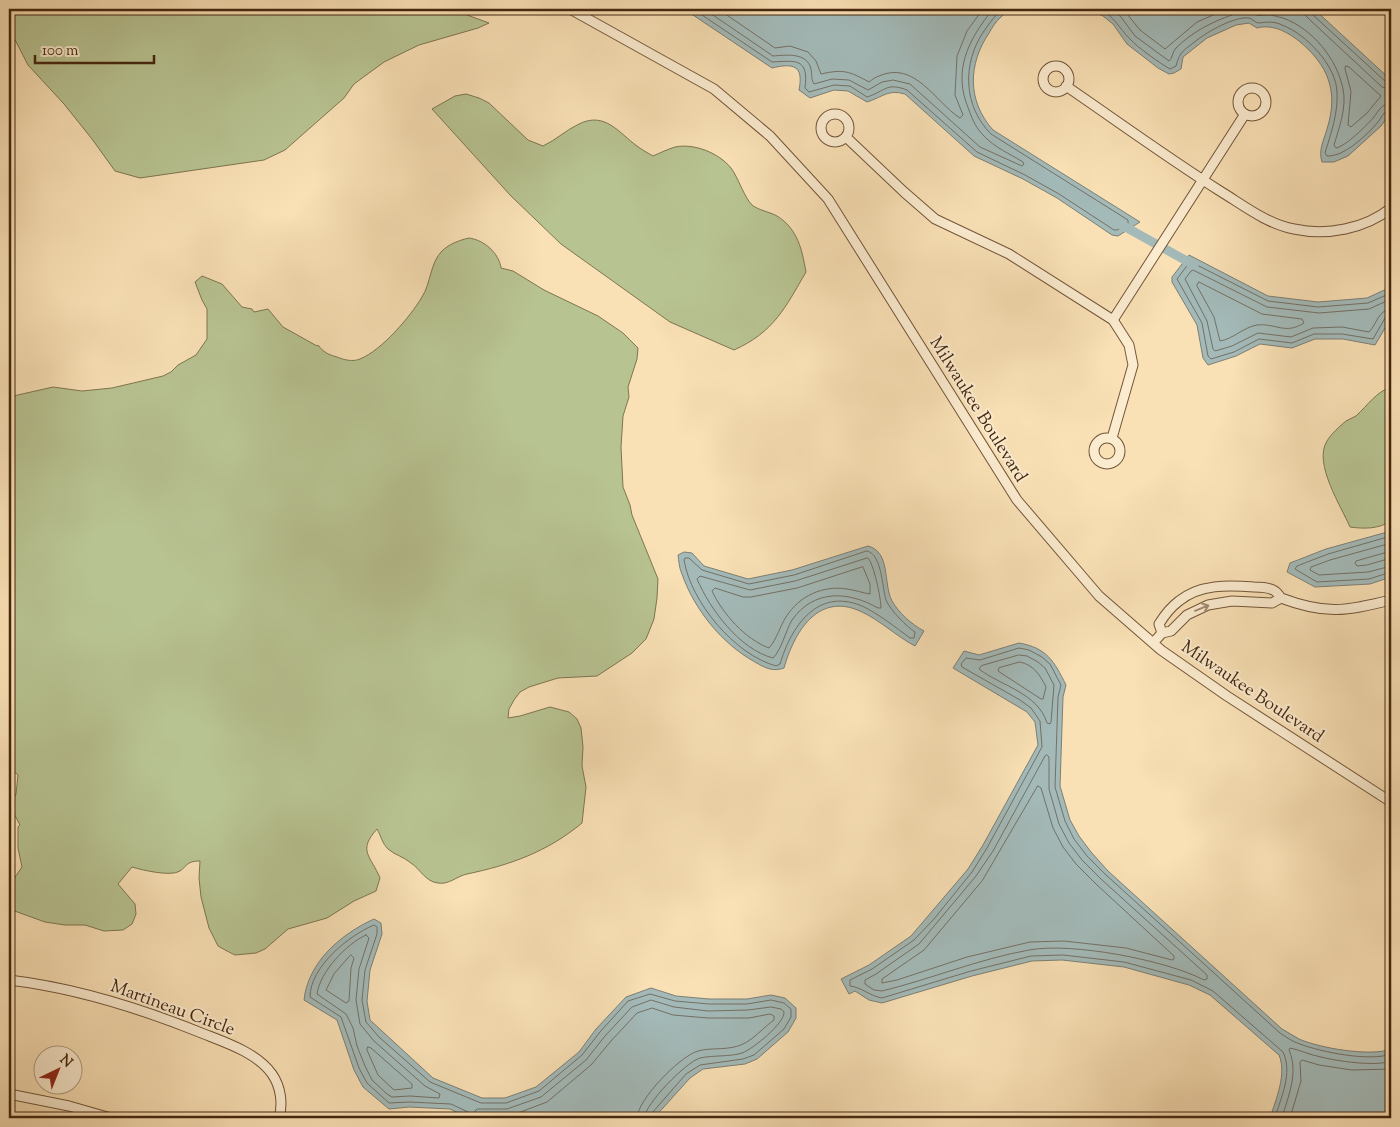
<svg xmlns="http://www.w3.org/2000/svg" width="1400" height="1127" viewBox="0 0 1400 1127" font-family="'Sorts Mill Goudy',serif">
<style>
.green{fill:#b8c392;stroke:#7e7550}
.water{fill:#a3bab9;stroke:#7d7f75}
.lines{fill:none;stroke-linecap:round;stroke-linejoin:round}
.shore{stroke:#747064;stroke-width:1}
.canal{stroke:#a3bab9;stroke-width:9}
.minor-casing{stroke:#725538;stroke-width:11}
.minor{stroke:#fbebcf;stroke-width:9}
.oneway{stroke:#a0896e}
.labels{text-anchor:middle;stroke-width:4;stroke-linejoin:round;paint-order:stroke}
.street-label{font-size:18px;fill:#45270e;stroke:#fbebcf}
</style>
<rect width="100%" height="100%" fill="#f9e0b5"/>
<filter id="stains"><feTurbulence type="fractalNoise" baseFrequency=".004" numOctaves="4"/><feColorMatrix values="0 0 0 0 .2 0 0 0 0 .09 0 0 0 0 .02 0 0 0 .5 -.17"/></filter>
<radialGradient id="worn" r=".72"><stop offset=".6" stop-color="#630" stop-opacity="0"/><stop offset="1" stop-color="#630" stop-opacity=".3"/></radialGradient>
<!-- green -->
<path class="green" d="M9 9H456L459 12 489 23 478 28 419 45 384 62 354 84 344 98 285 150 264 160 140 178 115 171 92 139 64 104 28 65 9 28Z
M466 94 479 98 489 103 528 140 543 146C556 140 566 130 579 124 605 111 619 133 637 146 642 150 648 153 653 156 660 153 668 149 675 147 694 143 719 153 731 168 738 177 744 197 752 205 758 210 770 212 777 216 798 229 802 250 806 272 785 308 774 332 734 350L670 322 561 244 511 196 432 109 455 96Z
M469 238C484 240 499 253 501 268L513 271 544 290 598 316 623 333 638 348 637 359 628 387 629 397 623 416 621 447 623 487 630 505 632 515 658 579 657 598 654 619 646 639 632 653 597 676 558 678 529 687 520 692 514 700 509 709 508 718 520 716 550 707 569 712 577 719 581 728 583 747 582 766 586 787 582 823C547 852 510 865 467 874 457 876 449 885 438 883 426 882 420 869 411 863 404 857 395 855 388 849 382 843 381 836 377 829 357 851 371 856 380 878L376 891 354 901 327 918 288 929 265 949 256 953 235 955 227 951 218 946 209 928 201 897 199 878 200 861C187 861 188 865 180 871 171 877 142 870 132 867L118 884 135 904 136 914 132 924 123 930 104 931 85 925H65L45 922 9 909V886L22 867 18 848V827L20 825 10 806 16 794 18 775 9 767V397L53 387 82 391 112 388 163 376 171 372 178 365 196 355 207 339V309L202 300 195 282 202 276 222 284 242 307 252 309 254 312 268 309 283 327 317 346 318 345C323 352 329 355 337 357 344 360 353 362 360 359 382 350 410 317 422 297 431 283 430 263 442 251 449 244 460 240 469 238Z
M1391 387V521C1379 529 1364 529 1350 527 1341 506 1313 463 1327 441 1331 434 1340 426 1346 421 1349 419 1353 418 1356 416 1368 405 1376 392 1391 387Z"/>
<!-- water -->
<path class="water" d="M684 9H1014C1010 11 1004 13 1001 17 996 21 992 28 989 33 968 64 967 101 993 130L1140 222 1118 236 1112 235 1057 198 1023 179 974 156 905 94C888 89 883 97 867 102L848 91 834 90 810 98 799 90C804 65 793 63 772 68Z
M1089 9H1314L1391 80V112L1381 126 1348 156 1334 162H1322C1318 150 1324 140 1327 129 1339 91 1328 65 1299 41 1286 31 1272 24 1257 28L1249 23 1236 25 1207 38 1183 57 1181 69 1174 73 1169 74 1158 68 1127 44 1113 24 1103 16Z
M1189 255 1268 296 1318 302 1367 298 1391 287V318L1375 345 1343 339H1315L1292 348 1260 344 1236 356 1208 365 1203 358 1197 325 1172 282V277Z
M1391 531V577L1370 584 1315 587 1287 572 1290 563 1326 549Z
M868 546C891 552 883 584 892 601 899 613 911 624 924 631L915 646C896 636 880 620 860 611 817 592 794 633 784 668 773 672 765 668 755 662 722 644 694 609 682 574 679 568 679 561 678 555L684 552 692 553 704 566 748 579 792 570Z
M1019 643C1047 648 1054 661 1066 685L1063 697 1060 786 1070 820 1079 836 1091 852 1108 871 1282 1029C1288 1032 1293 1036 1299 1039 1319 1048 1371 1057 1391 1049V1118H1270C1276 1099 1287 1074 1279 1055L1210 995 1189 985 1124 967 1062 960 1032 961 972 976 882 1003 869 1000 855 991 849 994 841 979 869 965 911 936 968 869 983 845 1038 745 1035 722 1027 712 953 668 964 651 979 655Z
M374 919 381 923 382 934 370 970 367 1001 370 1020 433 1078 482 1098H505L536 1087 579 1052 596 1029 626 997 651 988 676 996 709 999H747L771 995 785 998 796 1008V1018L788 1032 757 1059 745 1064 703 1069 690 1078 654 1118H469L450 1109 409 1107 389 1109 363 1087 354 1070 337 1020 304 1000C308 962 341 934 374 919Z"/>
<g class="lines">
<!-- shore -->
<path class="shore" d="M693 9 772 62C795 61 809 57 805 88L809 92 834 85 850 86 867 97C886 91 886 82 907 90L977 152 1025 175 1059 194 1114 230H1117L1128 224V220L991 134C963 106 962 63 984 31 990 23 995 14 1004 9
M704 9 773 56C786 55 807 52 811 69 812 74 811 79 814 84L832 79 849 80 868 90 882 82 893 80 910 84 980 147 1022 166 1024 164 1023 162C1010 154 994 147 984 136 976 128 973 121 969 110 952 71 968 40 993 9
M718 9 775 48 790 46 808 52 816 61 821 74C843 69 849 71 869 82 872 80 875 77 879 76 915 60 935 102 960 118L963 115 955 95 957 56 967 31 983 9
M1100 9C1114 16 1119 28 1130 39 1137 47 1161 64 1170 69L1176 66C1180 50 1185 50 1197 40 1207 32 1235 16 1249 18 1253 19 1255 23 1259 23 1267 22 1274 21 1282 25 1306 34 1337 66 1337 93 1338 114 1331 133 1325 153L1327 156C1344 157 1367 135 1378 122 1382 117 1384 110 1391 109
M1112 9 1121 17 1135 36 1169 61C1173 58 1172 52 1176 48 1191 33 1211 22 1232 15 1243 11 1247 12 1257 15 1261 16 1261 15 1265 15 1270 14 1278 17 1283 18 1313 29 1337 59 1343 89 1347 107 1339 128 1334 145L1336 148C1346 146 1366 126 1373 118 1379 111 1381 104 1391 103
M1123 9 1140 30 1165 49 1197 22 1227 9
M1305 9V15L1309 19 1382 87 1391 90
M1311 9 1313 15 1386 82 1391 84
M1346 66 1349 67 1381 96 1367 113 1351 127 1348 125 1351 91 1345 69Z
M1199 282 1262 314 1302 319 1304 323C1285 335 1276 323 1257 325 1244 327 1233 339 1220 341L1214 317 1197 286Z
M1391 293 1368 303 1318 307 1268 301 1191 262 1189 263 1177 279 1202 323 1208 356 1211 359 1234 352 1259 339 1292 343 1314 334H1342L1373 339 1385 318 1391 315
M1391 299 1369 309 1319 313 1267 307 1193 270 1191 271 1185 279 1207 321 1213 349 1215 351 1232 346 1258 333 1291 337 1313 328 1342 327 1369 332C1377 324 1378 310 1391 309
M1391 536 1328 554 1297 566 1295 569 1317 582 1369 579 1391 572
M1391 543 1330 560 1311 567 1310 570 1319 575 1368 572 1391 566
M867 551C882 554 882 587 886 600 890 610 907 627 915 632L914 638H910C895 627 879 614 862 606 817 587 791 627 780 664L776 666C734 654 691 602 684 560L685 558H689L702 570 749 584 794 575Z
M1391 551 1356 561 1355 563 1357 566 1367 565 1391 558
M868 558C874 564 881 599 881 608H878C848 591 814 589 792 620 785 632 782 649 773 658 739 649 710 609 697 579L700 576 750 590 795 581Z
M863 567 870 584V594C863 593 855 590 847 589 823 585 799 596 786 617 780 626 777 639 769 648 745 639 723 614 712 591L715 588 743 597H751L797 588Z
M1019 655 1027 656 1038 662 1045 668 1054 685 1051 722 1050 724 1047 723C1038 693 1001 686 979 669L981 666Z
M1020 662C1034 665 1040 675 1046 687L1043 699H1041L998 671 999 668Z
M1047 755 1049 757V789L1059 824 1069 843 1082 860 1101 879 1207 975V979L1204 980C1166 960 1071 942 1029 950 979 959 931 979 882 991L874 990 865 984V980L876 974 919 944 976 876 993 851 1045 756Z
M1038 786 1041 788 1053 828 1063 847 1076 864 1096 884 1174 956V959L1172 960 1126 948 1064 941 1030 942 967 957 897 980 882 983V979L924 950 982 881Z
M366 935 369 938 359 969 356 1000 360 1024 374 1041 425 1086 440 1094 439 1098 410 1096 392 1097 387 1094 372 1080 365 1066 357 1046 353 1028 346 1014 317 994C320 972 346 944 366 935Z
M351 955 354 958 351 968 349 1001 346 1003 326 990 334 974Z
M368 1047 371 1048 412 1084V1088L394 1090 378 1075 367 1050Z
M470 1118 468 1112 451 1104 409 1102 389 1103 367 1083 359 1068 341 1017 310 997C310 967 348 936 374 925L377 927V934L365 970 362 1000 366 1022 379 1037 430 1082 481 1103H506L539 1091 582 1055 600 1032 628 1001 650 994 675 1001 709 1004H747L771 1000 784 1003 791 1009V1017L784 1029 754 1055 743 1059 700 1065 686 1074 652 1113 651 1118
M476 1118 475 1111 477 1109H507L541 1097 586 1060 605 1036 632 1007 651 1000 674 1007 708 1011 748 1010 771 1007 781 1009 784 1012C785 1023 753 1049 742 1053 729 1057 714 1055 700 1058 686 1062 645 1104 644 1118
M484 1118 510 1116 547 1102 591 1065 611 1041 637 1013 652 1008 673 1015 708 1018H749L770 1014 774 1016V1020C764 1027 754 1039 743 1044 729 1051 712 1047 698 1051 680 1056 637 1100 637 1118
M1275 1118C1281 1097 1293 1073 1283 1052L1213 991 1191 980 1124 962 1063 955 1031 956 971 971 882 998C870 996 861 987 850 986V980L872 969 914 940 934 919 972 872 987 848 1042 747 1040 721 1031 708 1020 700 962 667 961 664 966 658 980 660 1019 648 1029 650 1042 657 1050 664 1061 685 1058 697 1055 787 1065 821 1074 839 1087 856 1105 874 1280 1033C1286 1037 1293 1042 1300 1044 1321 1052 1370 1062 1391 1054
M1282 1118C1288 1096 1299 1073 1289 1050L1290 1048C1300 1050 1310 1055 1321 1057 1337 1061 1376 1067 1391 1061
M1290 1118 1301 1081 1300 1062 1302 1060 1319 1065 1352 1070 1391 1069"/>
<!-- canal -->
<path class="canal" d="M1120 224 1194 265"/>
<!-- minor casing -->
<g class="minor-casing">
<path id="minor" d="M570 9 714 89 770 136 828 199 1017 500 1099 596 1161 650 1227 696 1391 802
M1043 79a13 13 0 1 1 26 0a13 13 0 1 1-26 0Z
M1066 86C1117 121 1168 158 1220 191 1243 205 1267 224 1294 229 1327 236 1365 229 1391 208
M1238 102a14 14 0 1 1 28 0a14 14 0 1 1-28 0Z
M821 128a14 14 0 1 1 28 0a14 14 0 1 1-28 0Z
M846 137 904 192 935 219 1009 254 1113 320 1129 345 1133 365 1112 438
M1113 320 1245 114
M1094 451a13 13 0 1 1 26 0a13 13 0 1 1-26 0Z
M1281 598C1326 615 1345 611 1391 600
M1153 643 1162 633 1171 631 1187 615 1208 605 1232 601 1272 603 1281 598C1279 595 1276 591 1273 590 1267 587 1259 587 1254 587 1228 585 1200 584 1179 601 1171 607 1164 616 1159 624L1162 633
M9 980C77 988 140 1008 204 1034 227 1043 257 1053 272 1074 281 1087 283 1104 279 1118
M9 1094 69 1106 111 1118"/>
</g>
<!-- minor -->
<use href="#minor" class="minor"/>
</g>
<!-- one-way arrows -->
<defs><path id="oneway-shaft" d="M-6 0H5M1.5-3L5.5 0L1.5 3" fill="none" stroke-width="1.6" stroke-linecap="round" stroke-linejoin="round" transform="scale(1.25)"/></defs>
<use class="oneway" href="#oneway-shaft" transform="translate(1202 608) rotate(-22)"/>
<g class="labels">
<!-- street labels -->
<g class="street-label">
<text transform="translate(979 409) rotate(58)" y="6">Milwaukee Boulevard</text>
<text transform="translate(1253 691) rotate(34)" y="6">Milwaukee Boulevard</text>
<text transform="translate(173 1007) rotate(20)" y="6">Martineau Circle</text>
</g>
</g>
<!-- margin -->
<rect width="1400" height="1127" fill="none" stroke="#f9e0b5" stroke-width="30"/>
<rect x="10" y="10" width="1380" height="1107" fill="none" stroke="#45270e" stroke-width="2.5"/>
<rect x="15" y="15" width="1370" height="1097" fill="none" stroke="#45270e"/>
<!-- north arrow -->
<g transform="translate(58 1070) rotate(43)"><circle r="24" fill="#fbebcf" stroke="#b29d82"/>
<path d="M0-4L9 19L0 12L-9 19Z" fill="#8f2418"/>
<text y="-8" font-size="14" font-weight="bold" text-anchor="middle" fill="#45270e">N</text>
</g>
<!-- scale -->
<path d="M35 55v8h119v-8" fill="none" stroke="#45270e" stroke-width="2.5"/>
<text x="42" y="55" font-size="15" fill="#45270e" stroke="#fbebcf" stroke-width="4" paint-order="stroke">100 m</text>
<rect width="100%" height="100%" filter="url(#stains)"/>
<rect width="100%" height="100%" fill="url(#worn)"/>
</svg>
